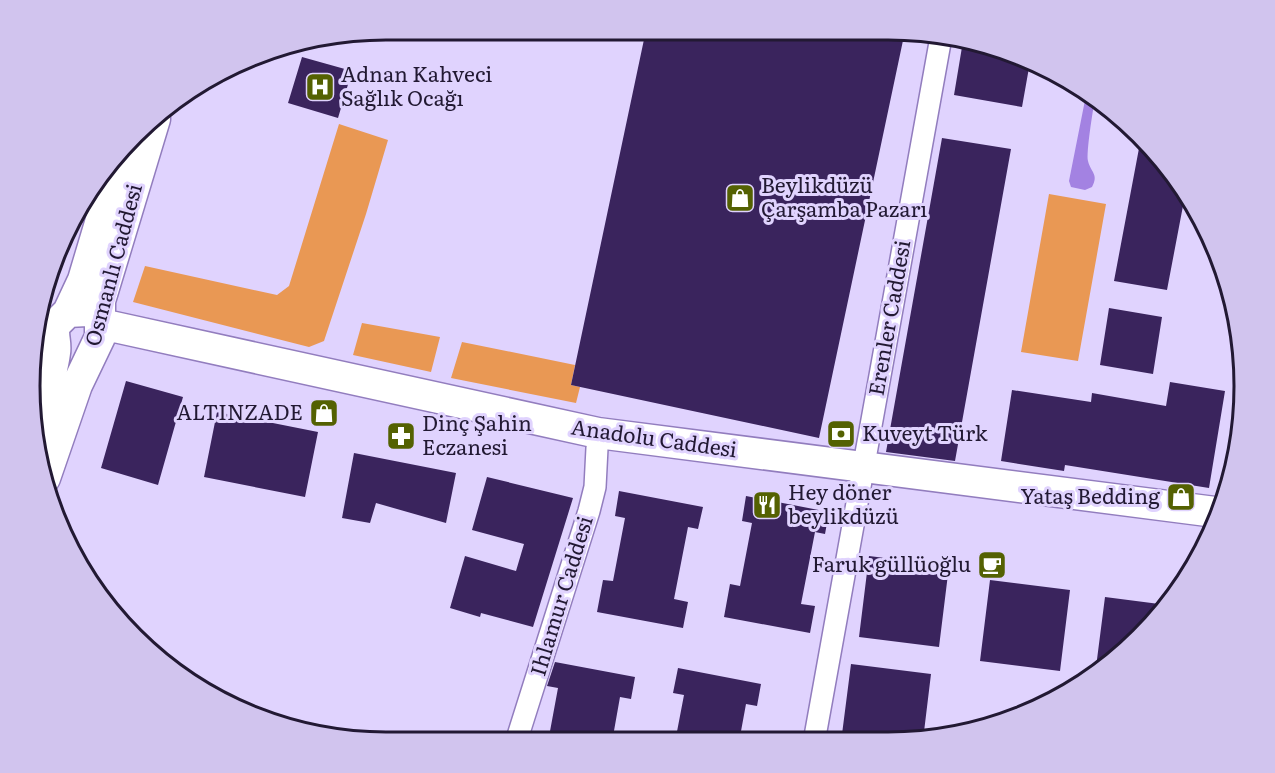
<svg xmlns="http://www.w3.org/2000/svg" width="1275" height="773" viewBox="0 0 1275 773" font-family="Literata,serif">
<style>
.green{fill:#e99854}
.water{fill:#a382e2}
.building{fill:#3a245d}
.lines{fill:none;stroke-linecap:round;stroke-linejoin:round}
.minor-casing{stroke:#927dbe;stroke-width:24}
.secondary-casing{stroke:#927dbe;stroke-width:33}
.minor{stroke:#fff;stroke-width:21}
.secondary{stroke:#fff;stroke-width:30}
.labels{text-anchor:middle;stroke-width:6;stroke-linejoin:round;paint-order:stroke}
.poi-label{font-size:21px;fill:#221933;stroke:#e0d3fe;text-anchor:start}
.street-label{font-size:21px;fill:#221933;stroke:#e0d3fe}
.rim{fill:none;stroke:#221933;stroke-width:3}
</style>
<rect width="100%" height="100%" fill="#e0d3fe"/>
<!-- green -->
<path class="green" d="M339 124 388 140 366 214 324 341 309 347 133 302 145 266 277 295 289 286Z
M1049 194 1106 204 1078 361 1021 352Z
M362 323 440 337 431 372 353 355Z
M462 342 575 365 571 385 580 387 576 403 451 378Z"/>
<!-- water -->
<path class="water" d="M1087 90 1095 99C1093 109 1086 153 1088 161 1091 173 1099 174 1092 187L1085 190 1071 187 1069 181Z"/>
<!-- building -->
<path class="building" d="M646 30 905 31 819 438 571 385Z
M963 41 1003 49 1030 62 1022 107 954 95Z
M302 57 352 71 338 118 288 103Z
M942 138 1011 149 955 461 886 452Z
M1140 143 1186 190 1167 290 1114 281Z
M1109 308 1162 317 1153 374 1100 365Z
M126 381 183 397 158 485 101 468Z
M1170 382 1225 391 1209 488 1065 465 1064 471 1001 461 1012 390 1091 402 1092 393 1166 406Z
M217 412 318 432 305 497 204 477Z
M354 453 456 473 446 523 376 503 370 523 342 518Z
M487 477 573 498 533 627 481 613 480 617 450 608 465 556 516 571 524 544 472 530Z
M619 491 703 507 698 529 688 527 674 599 688 602 683 628 597 612 603 580 613 581 625 518 615 516Z
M746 496 829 512 825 534 815 532 801 604 815 606 810 633 724 617 730 584 740 586 752 523 742 521Z
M869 556 949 566 939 647 859 637Z
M990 580 1070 590 1060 671 980 661Z
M1105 597 1167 605 1124 654 1095 675Z
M555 662 635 677 631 699 620 697 612 742H548L558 688 547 686Z
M851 664 931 674 923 740 841 742Z
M678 668 761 684 757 706 746 704 739 742H675L684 695 673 693Z"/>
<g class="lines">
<!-- minor casing -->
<g class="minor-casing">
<path id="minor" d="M516 742 589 511 595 487 597 448
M814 742 941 37"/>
</g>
<!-- secondary casing -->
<g class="secondary-casing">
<path id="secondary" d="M68 312 83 280 120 156
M101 324 598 433 1215 512
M36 422C43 400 52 377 55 353 57 343 52 335 55 325L68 312 87 311
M45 478 77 385 100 337V301L155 119"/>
</g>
<!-- minor -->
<use href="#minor" class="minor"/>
<!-- secondary -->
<use href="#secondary" class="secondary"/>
</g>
<!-- icons -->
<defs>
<g id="hospital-square" transform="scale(1.5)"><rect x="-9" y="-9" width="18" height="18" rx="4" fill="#546102" stroke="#e0d3fe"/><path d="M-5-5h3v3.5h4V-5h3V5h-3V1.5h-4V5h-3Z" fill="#fff"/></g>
<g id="shop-square" transform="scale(1.5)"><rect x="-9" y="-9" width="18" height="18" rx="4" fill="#546102" stroke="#e0d3fe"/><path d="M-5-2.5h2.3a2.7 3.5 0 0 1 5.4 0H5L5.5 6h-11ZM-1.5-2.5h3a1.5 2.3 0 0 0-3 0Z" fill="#fff"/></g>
<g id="bank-square" transform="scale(1.5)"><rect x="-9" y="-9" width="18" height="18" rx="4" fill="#546102" stroke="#e0d3fe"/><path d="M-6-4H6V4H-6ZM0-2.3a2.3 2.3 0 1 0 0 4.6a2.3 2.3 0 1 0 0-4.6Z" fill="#fff"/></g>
<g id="pharmacy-square" transform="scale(1.5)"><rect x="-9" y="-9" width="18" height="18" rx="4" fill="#546102" stroke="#e0d3fe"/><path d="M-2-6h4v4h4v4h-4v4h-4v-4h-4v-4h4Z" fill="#fff"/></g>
<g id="restaurant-square" transform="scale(1.5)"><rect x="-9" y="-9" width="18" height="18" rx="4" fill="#546102" stroke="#e0d3fe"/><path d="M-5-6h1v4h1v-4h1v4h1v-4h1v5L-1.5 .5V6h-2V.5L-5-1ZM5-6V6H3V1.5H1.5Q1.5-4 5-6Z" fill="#fff"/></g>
<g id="cafe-square" transform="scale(1.5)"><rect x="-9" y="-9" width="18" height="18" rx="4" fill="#546102" stroke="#e0d3fe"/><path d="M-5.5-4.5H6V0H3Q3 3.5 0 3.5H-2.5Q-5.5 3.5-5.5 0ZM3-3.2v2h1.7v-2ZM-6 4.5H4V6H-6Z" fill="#fff"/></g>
</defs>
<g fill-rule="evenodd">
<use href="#hospital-square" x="320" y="87"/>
<use href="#shop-square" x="740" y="198"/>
<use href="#shop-square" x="324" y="413"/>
<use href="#bank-square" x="841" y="434"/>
<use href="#pharmacy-square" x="401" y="436"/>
<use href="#shop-square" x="1181" y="497"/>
<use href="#restaurant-square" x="767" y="505"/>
<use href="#cafe-square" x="992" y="565"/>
</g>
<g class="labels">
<!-- poi labels -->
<g class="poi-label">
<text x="341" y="82">Adnan Kahveci<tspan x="341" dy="24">Sağlık Ocağı</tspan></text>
<text x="761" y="193">Beylikdüzü<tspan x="761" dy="24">Çarşamba Pazarı</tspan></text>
<text x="303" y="420" text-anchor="end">ALTINZADE</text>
<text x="422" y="431">Dinç Şahin<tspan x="422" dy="24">Eczanesi</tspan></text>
<text x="862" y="441">Kuveyt Türk</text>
<text x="788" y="500">Hey döner<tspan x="788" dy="24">beylikdüzü</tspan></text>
<text x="1160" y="504" text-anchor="end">Yataş Bedding</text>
<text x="971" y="572" text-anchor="end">Faruk güllüoğlu</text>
</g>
<!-- street labels -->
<g class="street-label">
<text transform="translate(114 265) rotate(-75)" y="7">Osmanlı Caddesi</text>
<text transform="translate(890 318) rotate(-80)" y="7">Erenler Caddesi</text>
<text transform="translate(654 439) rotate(8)" y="7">Anadolu Caddesi</text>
<text transform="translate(562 596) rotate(-73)" y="7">Ihlamur Caddesi</text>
</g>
</g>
<!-- crop -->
<path d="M0 0H1275V773H0ZM386 40H888A346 346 0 0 1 1234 386V386A346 346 0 0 1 888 732H386A346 346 0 0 1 40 386V386A346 346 0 0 1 386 40Z" fill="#d1c4ee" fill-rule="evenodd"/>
<path class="rim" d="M386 40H888A346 346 0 0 1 1234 386V386A346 346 0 0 1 888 732H386A346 346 0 0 1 40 386V386A346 346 0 0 1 386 40Z"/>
</svg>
